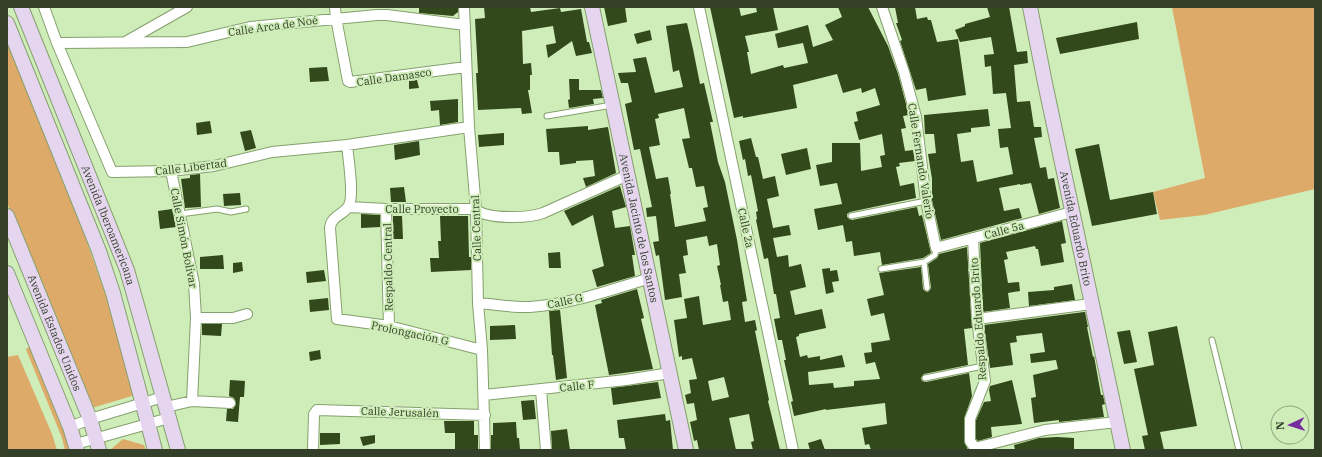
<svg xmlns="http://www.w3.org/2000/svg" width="1322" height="457" viewBox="0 0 1322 457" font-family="'IBM Plex Serif',serif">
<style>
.green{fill:#deaa6a}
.building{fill:#32491b;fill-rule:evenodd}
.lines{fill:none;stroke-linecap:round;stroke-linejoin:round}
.lane-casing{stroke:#85a06e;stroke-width:7}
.street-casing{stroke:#85a06e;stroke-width:12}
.secondary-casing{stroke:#85a06e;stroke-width:16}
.lane{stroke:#fff;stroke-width:5}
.street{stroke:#fff;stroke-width:10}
.secondary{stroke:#e5d5ef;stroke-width:14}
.labels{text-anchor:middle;stroke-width:4;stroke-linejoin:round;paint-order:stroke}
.street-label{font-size:11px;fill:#343f2a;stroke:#cfedb8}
</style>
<rect width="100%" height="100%" fill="#cfedb8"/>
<!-- green -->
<path class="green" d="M1172 7H1315V189L1204 215 1160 220 1153 192 1205 178Z
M7 37 63 174 107 299 135 395 92 408 7 203Z
M29 347 32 349 72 450H65L62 438 27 352 26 349Z
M18 355 52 434 57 450H7V357Z
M123 439 144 445 146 450H110Z"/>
<!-- building -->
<path class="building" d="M419 7H458V12L453 16 419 13Z
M484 7H530L531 12 560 8 561 12 581 9 587 42H589L592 53 576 56 572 41 548 58 546 45 556 43 553 26 522 31 523 64 531 63 532 75H530V90H528L532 113 522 114 521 108 478 110 476 73H478L475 19 485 18Z
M604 7H625L627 22 608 26Z
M710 7H739L741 16 757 12 756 7H773L778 30 745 36 749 52H747L751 74 783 65 784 68 808 63 803 43 778 48 775 34 808 25 813 47 833 40 825 25 842 17 838 7H868L888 46 898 74 909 115 903 116 906 128 901 129 905 151 913 150 915 161 899 163 900 166 896 167 900 186 914 183 916 198 850 212 847 214V217L852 220 917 207 919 216 922 215 931 253 923 258 882 265 880 252 854 256 852 241 846 242 843 225 818 230 814 209 842 204 837 183 820 186 816 165 832 162V143H860L861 171 882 167 880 156 885 155 882 134 859 140 854 122 858 121 856 112 880 105 875 88 862 93 861 88 843 93 837 74 793 85 797 108 743 118V116L734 118Z
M895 7H915L917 19 927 17 928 20H931L937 42 958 39 966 95 928 101 926 88 916 90 900 41 902 40 896 23H898Z
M987 7H1009L1017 52 1027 51 1028 63 1014 65 1017 102 1030 101 1034 127H1041L1042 137 1034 138 1040 168 1046 167 1048 179 1054 178 1060 208 1039 214 1031 183 1020 185V184L999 188 1004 211 1019 208 1022 218 941 240 932 200V179L928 154 936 153 934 134H925L924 115 988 109 990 126 971 128V132L957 134 961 162 973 160 977 182 1013 174 1008 147 1000 148 998 129 1011 128 1006 93 993 94 991 66 985 67 984 55 994 54 991 37 960 42 955 30 965 26V24L990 17Z
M1137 22 1139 39 1060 54 1056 38Z
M687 23 693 49 700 84 704 83 713 122H710L718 162 725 182 737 240 747 301 742 302 745 322 755 320 757 330 755 331 769 400 768 401 780 450H753L751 442 754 441 749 414 729 418 736 450H699L697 440 694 441 690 422 697 420 694 403 687 404 685 395 691 393 689 380 697 379 692 358 682 360V356L679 357 674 320 687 318 684 299 699 296 703 325 731 320 728 301 723 302 720 285H721L717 266 720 265 717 244 709 246 707 236 686 240 688 255 683 256 686 273 679 274 682 297 665 300 659 255 656 256 653 242 659 241 656 216 647 217 646 208 652 207 640 149 634 150 625 104 632 102 628 83H621L618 73 636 72 633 59 646 57 655 93 683 87 679 70 673 72 666 26ZM684 108 690 138 682 139 689 168H692L696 187 704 186 708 207 703 208 706 221 675 227 670 194H671L668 177 656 179 649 147 660 145 655 119 659 118 658 114ZM724 377 729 397 712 401 708 381Z
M650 30 652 40 637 44 634 34Z
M327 67 329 81 310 82 309 68Z
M569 79H579V90H601L603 98 593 99 594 104 569 108 568 100 570 99Z
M417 80 419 88 409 89V81Z
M458 99V122L440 125 439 110 431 111 430 101Z
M210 121 212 133 197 135 196 123Z
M588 126V130L608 127 616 173 586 187 583 178 595 176 593 160 576 161V163L560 165 559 152H548L546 129Z
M251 130 256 148 245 151 240 132Z
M504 133V145L479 147 478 135Z
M751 138 756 157H758L763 179 775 176 779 196 767 199 773 228 789 225 791 235 773 238 777 257 788 255 789 267 801 264 806 287 790 291 795 315 822 309 826 328 799 334V336L796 337 800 357 807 355 808 358 820 356V360L842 355 845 367 808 372 809 385 833 383 834 388 854 386V381L880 379 875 362 866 364 864 353 872 352 871 343 890 340 884 313 871 316 867 299 884 295 879 273 921 267 923 289 925 291 928 292 931 288 928 264 937 258 939 254 967 247 972 328 964 329 968 365 924 374 921 378 922 381 926 382 969 373 972 396 964 419V441L968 450H871L869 444 865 445 862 428 887 424 885 403 826 410V409L794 416 791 402 793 401 784 360H786L782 340H778L774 319 780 318 776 294H774L768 258 764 259 756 220 757 219 756 212 758 211 751 175 748 176 745 159 743 160 739 141Z
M419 141 420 155 395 160 394 145Z
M1099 144 1110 200 1153 192 1157 214 1092 226 1075 149Z
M807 148 811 169 786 175 781 154Z
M200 174 201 207 185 208 181 179 190 178V175Z
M620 186 626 207 612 211 615 228 630 226 635 255H632L635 276 597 287 592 270 604 266 593 215 572 226 564 211Z
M404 187 406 202H391L390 188Z
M240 193 241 205 224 206 223 194Z
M172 209 176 227 160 229 158 211Z
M361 214 380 215V227L361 228Z
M393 216H402L403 239H393Z
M440 216H468L469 257H471V270L431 272 430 258H439L438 241H441Z
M1062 221 1066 243 1061 244 1064 262 1041 266 1038 249H1036L1035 246 1006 252 1008 259 1004 260 1008 283 1019 282 1020 291 1008 293 1010 308 983 312 980 243Z
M560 252 561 268H549L548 253Z
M223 255 224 269H200V257Z
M242 262 243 271 233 273V263Z
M830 268V271L837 270 839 281 832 282 834 292 826 294 822 269Z
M324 270 326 281 307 283 306 272Z
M1072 284 1075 300 1029 306 1028 292 1054 290V287Z
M637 289 644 318 641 319 653 369 609 375 595 305 602 303 601 300Z
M328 298 329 310 310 312 309 300Z
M560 310 567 378 556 380 553 355H552L549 311Z
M1084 312H1085L1088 327H1087L1093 357 1094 356 1101 395H1103L1105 404 1102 405 1104 417 1059 422V420L1034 423 1031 398 1036 397 1033 375 1058 369 1056 360 1031 363 1030 354 1045 352 1042 333 1016 336 1017 342 1010 343 1013 365 990 368 984 325Z
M202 324H222L221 336 202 335Z
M515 325 516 339 490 340V326Z
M1177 326 1197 426 1160 432 1164 450H1145L1142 436 1148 435 1134 369 1154 365 1148 332Z
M1130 330 1137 362 1124 364 1117 332Z
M320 350 321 359 310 361 309 352Z
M230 380 245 381 244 397H240L238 422 226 421 227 409H233L236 404 234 398 229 396Z
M1012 380 1022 424 991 427 992 437 978 441 976 439V420L984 402 991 401 989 390 990 386Z
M658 382 661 398 613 405 611 388Z
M534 400 536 419 523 420 521 401Z
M665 414 666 421 670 420 673 450H626L624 438H619L617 420Z
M444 421H474V435H478V450H455V433H445Z
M516 422 517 438H519L520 449 491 450V435H493V423Z
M567 429 570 450H552L551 431Z
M320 433H340V444L320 445Z
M375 435V443L363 446 360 437Z
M1057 437 1074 438V450H1015L1014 445 1039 438Z
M821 439 825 450H810L808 443Z"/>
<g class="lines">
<!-- lane casing -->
<g class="lane-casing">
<path id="lane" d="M547 116 612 105
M180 214 217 209 231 212 246 209
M851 216 926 201
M924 262 927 288
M881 269 924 262 935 255 936 248
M1212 340 1239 450
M925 378 983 366"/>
</g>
<!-- street casing -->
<g class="street-casing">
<path id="street" d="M44 7 57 43 112 172 171 171 214 166 272 152 347 145 469 127
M335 7 336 18 348 81 350 82 466 67
M464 7 469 127 476 209 478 303 482 350 485 450
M699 7 793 450
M882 7 904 72 916 117 926 201 936 248 1072 212
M127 41 187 7
M57 43 187 42 250 27 377 15H387L465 25
M347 145C348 157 355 198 348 207 343 215 331 216 330 228L337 319 389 326 482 350
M171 171 194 284 196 318 192 401
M349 207 386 209H476C486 220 530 218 543 213L628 175
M386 209 389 326
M973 238 977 319 985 381 970 419V441L975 448 1045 430 1117 422
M478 303C495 304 513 308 530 307 571 304 611 290 650 278
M196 318H233L247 314
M977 319 1091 304
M541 390 546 450
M484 395 626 380 670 373
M166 407 192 401 230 403
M70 427 90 419 163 397
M76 444 169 418
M313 450 314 414 317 410 485 415"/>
</g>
<!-- secondary casing -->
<g class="secondary-casing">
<g id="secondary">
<path id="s1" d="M21 7 127 270 178 450"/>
<path id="s2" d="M592 7 686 450"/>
<path id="s3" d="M1030 7 1045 83 1123 450"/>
<path d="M7 23 99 251 113 293 155 450"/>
<path id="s4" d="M7 216 90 419 99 450"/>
<path d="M7 273 70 427 77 450"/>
</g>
</g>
<!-- lane -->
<use href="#lane" class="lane"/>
<!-- street -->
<use href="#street" class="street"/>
<!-- secondary -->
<use href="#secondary" class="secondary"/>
</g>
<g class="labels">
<!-- street labels -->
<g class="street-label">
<text transform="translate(273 26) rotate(-8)" y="4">Calle Arca de Noé</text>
<text transform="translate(394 77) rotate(-8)" y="4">Calle Damasco</text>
<text transform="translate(921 161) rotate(81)" y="4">Calle Fernando Valerio</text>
<text transform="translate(191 167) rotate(-7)" y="4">Calle Libertad</text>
<text x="422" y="213">Calle Proyecto</text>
<text dy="4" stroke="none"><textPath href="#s1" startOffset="235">Avenida Iberoamericana</textPath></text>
<text transform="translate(476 228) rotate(-92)" y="4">Calle Central</text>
<text dy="4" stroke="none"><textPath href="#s2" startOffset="226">Avenida Jacinto de los Santos</textPath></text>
<text transform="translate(746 228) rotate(78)" y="4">Calle 2a</text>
<text dy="4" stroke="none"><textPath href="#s3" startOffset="226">Avenida Eduardo Brito</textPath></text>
<text transform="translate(1004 230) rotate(-15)" y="4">Calle 5a</text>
<text transform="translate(184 238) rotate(79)" y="4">Calle Simón Bolívar</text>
<text transform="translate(388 267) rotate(-91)" y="4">Respaldo Central</text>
<text transform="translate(565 301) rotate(-12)" y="4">Calle G</text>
<text transform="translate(978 319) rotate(-94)" y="4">Respaldo Eduardo Brito</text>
<text dy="4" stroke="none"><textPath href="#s4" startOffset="126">Avenida Estados Unidos</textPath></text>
<text transform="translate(410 333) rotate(12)" y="4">Prolongación G</text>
<text transform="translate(577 386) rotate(-6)" y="4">Calle F</text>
<text transform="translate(400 412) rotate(2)" y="4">Calle Jerusalén</text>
</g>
</g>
<!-- border -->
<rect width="1322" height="457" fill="none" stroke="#343f2a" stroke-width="16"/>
<!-- north arrow -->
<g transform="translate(1290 425) rotate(266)"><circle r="19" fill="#cfedb8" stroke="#91a77f"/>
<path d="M0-3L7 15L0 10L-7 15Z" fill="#772c9f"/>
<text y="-6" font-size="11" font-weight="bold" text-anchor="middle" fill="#343f2a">N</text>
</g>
</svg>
